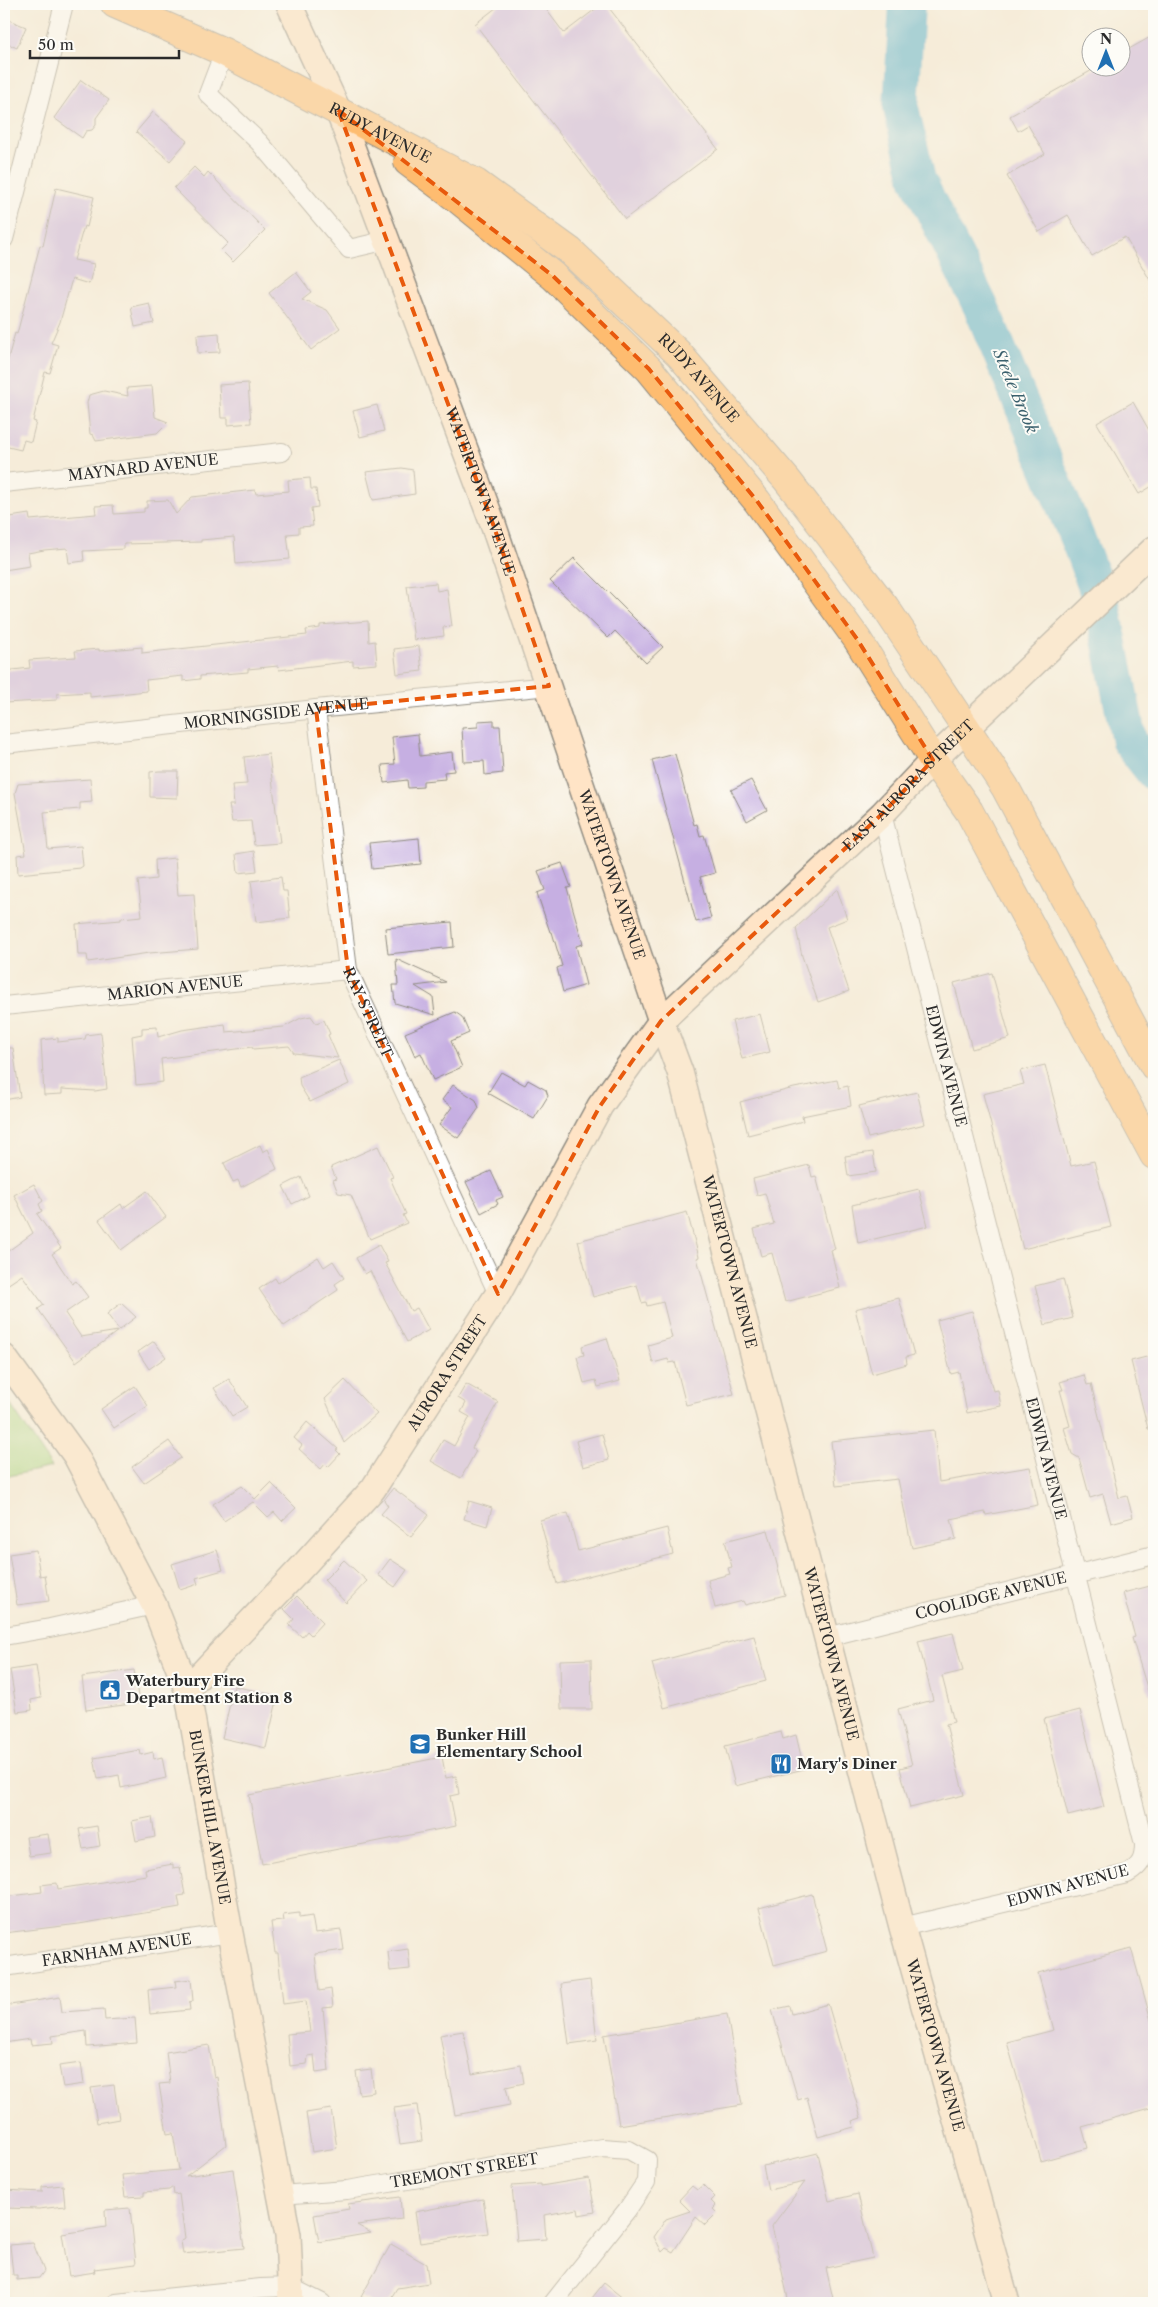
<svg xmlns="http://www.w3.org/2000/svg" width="1158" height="2307" viewBox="0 0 1158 2307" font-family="'Libre Caslon Text',serif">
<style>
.green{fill:#a7d582;stroke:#698056}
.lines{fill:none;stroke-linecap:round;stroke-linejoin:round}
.river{stroke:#50afcf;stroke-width:36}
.building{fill:#c6afe2}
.minor-casing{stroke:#908c82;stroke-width:20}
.secondary-casing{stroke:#908c82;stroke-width:28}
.primary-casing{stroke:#908c82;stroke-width:30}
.motorway-casing{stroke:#908c82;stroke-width:30}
.minor{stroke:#fff;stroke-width:18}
.secondary{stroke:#ffe4c6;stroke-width:25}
.primary{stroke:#febc70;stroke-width:28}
.motorway{stroke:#febc70;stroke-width:28}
.marked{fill:none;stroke:#e8590c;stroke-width:4;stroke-dasharray:10 6;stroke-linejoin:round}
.labels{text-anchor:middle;stroke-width:4;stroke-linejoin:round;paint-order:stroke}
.street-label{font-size:15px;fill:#2b2b2b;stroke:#fdfcf7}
.poi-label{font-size:15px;font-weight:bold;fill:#2b2b2b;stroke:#fdfcf7;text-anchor:start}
.water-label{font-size:16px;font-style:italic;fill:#3a606d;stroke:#fdfcf7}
</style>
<rect width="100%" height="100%" fill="#fdfcf7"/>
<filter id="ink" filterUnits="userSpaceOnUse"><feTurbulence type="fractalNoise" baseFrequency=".02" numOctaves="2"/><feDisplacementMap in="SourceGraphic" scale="10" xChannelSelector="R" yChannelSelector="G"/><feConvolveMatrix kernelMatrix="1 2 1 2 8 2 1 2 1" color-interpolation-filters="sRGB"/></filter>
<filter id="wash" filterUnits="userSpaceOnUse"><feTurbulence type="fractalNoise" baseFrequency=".0096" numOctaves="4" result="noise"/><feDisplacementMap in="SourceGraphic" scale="20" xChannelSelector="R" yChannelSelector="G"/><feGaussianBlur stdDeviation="1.12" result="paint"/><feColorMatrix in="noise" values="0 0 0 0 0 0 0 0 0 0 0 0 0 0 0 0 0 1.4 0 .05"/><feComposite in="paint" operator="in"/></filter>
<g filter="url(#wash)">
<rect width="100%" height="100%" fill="#f6ecd9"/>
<!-- green -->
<path class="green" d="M4 1395 52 1467 4 1477Z"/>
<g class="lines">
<!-- river -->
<path class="river" d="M907 4 901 108 918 180 982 309 1082 550 1102 604 1129 741 1154 773"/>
</g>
<g id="blocks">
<!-- building -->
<path class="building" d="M501 4H542L564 33 602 4H606L718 149 625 219 475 24Z
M4 18 26 27 17 48 4 42Z
M1154 35V287L1125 237 1092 256 1068 215 1039 232 1007 176 1045 154 1028 125 1018 131 1010 116 1096 68H1120V54Z
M81 80 109 100 96 118V125L92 130 86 131 82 138 54 118Z
M153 112 187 141 170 161 136 132Z
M194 167 204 177 208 172 265 230 233 262 221 250 228 243 174 188Z
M56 188 94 197 87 227 84 226 74 260 94 264 89 284 72 279 60 322 51 343 58 345 50 373 45 372 33 421 36 422 31 442 24 440 21 450 4 446V373L15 333 17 334 40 245 43 246Z
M296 272 311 292 302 299 327 310 340 328 311 350 269 293Z
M149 303 154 323 135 327 131 307Z
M219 333 220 352 198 353 197 335Z
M248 383 251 423 228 425V418H221L219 385Z
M152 386 155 417 168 422 157 433 96 441 93 435 90 434 87 403 89 395 104 391 128 396 127 388Z
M1133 402 1154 439V485L1139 494 1097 423Z
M377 405 384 431 360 437 353 411Z
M402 468 413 470 415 494 373 500 366 472Z
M310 478 311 489H316L318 507 311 508 313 526 299 527V533L287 534 290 559 236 564 234 537 201 540V542L124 544V549L83 551 84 561 69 563 67 548 44 550 28 553 30 566 4 570V533H7L6 523 10 522V517L29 514 30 520 96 514 95 506 113 505 114 514 144 512V508H147V501L168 500 176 514 192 497 255 490 256 494 289 491 288 480Z
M574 558 663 647 646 663 615 631 608 638 550 581Z
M436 583 437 591 447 589 452 626 443 627 444 636 414 640 407 586Z
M368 621 369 642 375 641 377 664 353 666V661L279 670 278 666 248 669V672L200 676V679L183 681V676L146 680 147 691 90 697V692L57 694V700L4 703V671L30 668 29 660 76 657 75 651 99 649V651L142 647V653L307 635 306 630 320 628V625Z
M419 646 422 671 397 674 394 649Z
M494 720V726H500L503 773 485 775 484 761 464 762 462 728 478 727V721Z
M418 734 420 756 452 752 454 771 444 772 445 779 423 781V787L408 788 407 780 384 783 382 765 395 764 392 737Z
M269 754 280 843 254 845 251 821 232 822 229 805H234L232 785 247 784 244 757Z
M675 754 694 825 697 824 700 836 704 835 715 873 700 877 711 918 696 922 652 760Z
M159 771H178L177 798 150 797V772Z
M90 779 92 802 80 803V809L44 812 48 849 81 846 83 866 80 868 18 874 17 855 26 854 15 793 18 784Z
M751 780 767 810 747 821 731 790Z
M419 838 421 864 372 869 369 843Z
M254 851 257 871 238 873 236 854Z
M175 858 178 895 194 894 198 949 149 953 88 962 87 955H78L76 924 121 920V918L142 916 138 881 156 879 155 860Z
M562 863 571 887 567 888 583 944 576 946 586 985 563 992 557 968 562 966 552 932H550L537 893 545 890 538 871Z
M281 877 283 891H287L290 918 256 922 251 881Z
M837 889 847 919 827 927 849 991 818 1002 802 956 796 928Z
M452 922 454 947 388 954 385 928Z
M396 959 446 982 415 986 433 997 435 1015 395 1003 393 985H398Z
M992 973 1010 1038 972 1049 954 983Z
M455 1012 462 1017 469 1033 451 1041 462 1067 433 1080 421 1053 415 1056 405 1033Z
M760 1014 770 1052 742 1059 732 1021Z
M311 1016 316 1023 324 1020 330 1034 328 1035 338 1058 294 1053 289 1046 253 1049 252 1047 161 1059 163 1082 136 1085 132 1036 142 1034V1028L157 1027 158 1037 182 1030 225 1024 226 1032 284 1027 301 1018Z
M101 1033 107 1089 95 1091 62 1089V1094L44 1095 41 1040 58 1038V1042L85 1039 86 1035Z
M4 1048H13L20 1097 4 1100Z
M339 1060 349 1084 310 1102 300 1086 299 1077Z
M1045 1065 1071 1166 1094 1161 1111 1227 1023 1249 983 1094 1024 1084 1020 1071Z
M501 1072 525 1085 528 1080 546 1090 548 1096 534 1119 488 1093Z
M837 1080 839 1088 848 1086 851 1106 802 1116 803 1121 748 1135 740 1102 794 1088Z
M453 1085 476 1100 479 1108 458 1138 439 1125 452 1107 442 1100Z
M917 1092 925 1124 868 1138 859 1106Z
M260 1145 263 1152 268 1149 277 1169 241 1187 238 1180 233 1182 224 1163Z
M378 1146 393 1177 390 1178 406 1214 403 1215 407 1223 370 1239 351 1195 338 1193 333 1180 336 1179 331 1167Z
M873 1152 876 1172 848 1176 845 1156Z
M809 1165 812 1177 816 1176 835 1249 831 1250 840 1288 785 1302 772 1253 761 1256 754 1229 774 1224 765 1193 757 1195 753 1179Z
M491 1171 503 1197 496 1200 498 1204 481 1213 466 1182Z
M301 1177 309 1196 292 1204 283 1186Z
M34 1184 43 1201 39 1204 42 1211 37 1214 61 1248 52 1254 72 1284 76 1281 88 1297 65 1313 81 1337 118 1331 76 1362 38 1309 44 1305 22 1275 4 1287V1254L33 1233 14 1195Z
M919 1189 928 1226 858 1243 852 1205Z
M147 1191 166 1217 121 1250 99 1220 121 1204 123 1208Z
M687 1212 699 1257 697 1258 734 1394 686 1405 675 1362 669 1363 668 1359 653 1363 648 1345 672 1338 663 1302 647 1306 646 1302 642 1303 637 1285 593 1297 578 1241Z
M379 1245 388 1262 385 1263 411 1311 417 1308 429 1330 407 1342 370 1271 365 1274 356 1258Z
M318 1257 324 1267 333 1261 344 1278 335 1284 338 1290 284 1326 259 1289 275 1278 278 1283Z
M1063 1279 1073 1318 1045 1325 1035 1286Z
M899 1298 914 1355 906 1357 907 1364 872 1374 855 1309Z
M121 1303 136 1317 119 1330 107 1314Z
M972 1311 993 1391 998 1390 1001 1406 967 1413 959 1372 951 1374 937 1320Z
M607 1338 620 1381 598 1387 596 1380 584 1383 577 1357 584 1355 582 1346Z
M154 1341 166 1357 149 1369 138 1352Z
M1154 1355V1429H1148L1131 1361Z
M1084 1375 1087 1385 1091 1384 1119 1498 1127 1496 1133 1517 1111 1523 1103 1494 1090 1498 1079 1458 1072 1454 1064 1428 1070 1426 1060 1390H1063L1060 1382Z
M229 1379 247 1407 232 1416 214 1388Z
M345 1380 377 1414 344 1443 325 1399Z
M466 1384 498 1402 472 1448 476 1451 461 1478 431 1461 443 1440 454 1446 470 1417 461 1412 466 1403 458 1398Z
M135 1386 148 1406 114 1428 101 1409Z
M307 1422 338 1449 336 1450 340 1454 328 1467 325 1464 321 1469 299 1449 302 1445 294 1438Z
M934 1430 939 1482 1030 1467 1038 1505 986 1515 985 1512 951 1519 956 1539 912 1548 898 1479 836 1486 831 1441Z
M602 1434 609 1460 583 1467 576 1441Z
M169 1441 181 1458 144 1483 132 1467Z
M271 1483 296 1508 282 1521 274 1512 268 1517 253 1502 224 1521 213 1504 242 1486 255 1499Z
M393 1488 429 1515 411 1537 381 1514 388 1506 384 1500Z
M469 1501 492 1508 487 1526 464 1519Z
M568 1513 578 1551 667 1528 673 1554 557 1584 540 1520Z
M768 1530 785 1595 745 1605 743 1601 715 1608 708 1580 730 1574 728 1568 732 1567 725 1541Z
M36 1550 40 1576 45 1575 49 1601 17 1605 9 1554Z
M217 1550 223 1570 196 1578 198 1584 180 1590 172 1564Z
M390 1559 407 1570 395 1587 378 1575Z
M344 1560 367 1581 346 1603 324 1580Z
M1154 1585V1693L1149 1694 1132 1638 1135 1637 1123 1593Z
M297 1596 323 1622 311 1635 307 1631 302 1637 289 1625 294 1619 284 1609Z
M953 1633 963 1671 942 1676 954 1722 946 1724 964 1795 910 1808 900 1768 912 1765 898 1709 933 1700 918 1641Z
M754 1636 766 1681 664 1708 652 1663Z
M591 1659 592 1709H561L560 1660Z
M36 1666 41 1698 31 1700 32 1710 17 1712 10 1670Z
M134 1670 139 1703 86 1710 82 1677Z
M234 1686 278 1696 266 1748 222 1738Z
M1080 1710 1104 1807 1068 1816 1044 1719Z
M781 1732 783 1739 796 1735 804 1769 735 1786 725 1746Z
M140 1750 141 1755 153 1752 154 1759 162 1757 166 1778 121 1788 119 1775 98 1779 94 1758Z
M442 1757 446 1778 456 1776 459 1794 450 1796 456 1826 262 1864 249 1795Z
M152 1817 155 1837 136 1841 132 1821Z
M97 1826 100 1846 83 1849 79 1829Z
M48 1834 51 1853 29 1856 26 1837Z
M173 1864V1868L180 1867 185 1895 178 1896 180 1907 79 1924 4 1933V1897L42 1892 41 1885 57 1883 58 1889 146 1875 145 1869Z
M812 1894 827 1951 774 1965 759 1908Z
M299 1913V1918L312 1916 315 1933 341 1930 344 1950 315 1954 319 1991 331 1989 333 2007 323 2008 329 2071 316 2073 314 2055 308 2056 307 2064 290 2066 287 2034 310 2032 306 2001 283 2004 278 1953H275L271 1922 284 1921 283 1915Z
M1131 1948 1154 2031V2107L1082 2127 1088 2148 1041 2161 1007 2042 1054 2030 1038 1973Z
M408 1949 410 1969 390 1971 388 1952Z
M191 1979 193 2001 189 2002 190 2010 150 2014 148 1990 176 1987 175 1981Z
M590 1980 597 2040 569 2044 561 1984Z
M60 1997 62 2012 104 2009 105 2020 135 2018 137 2043 87 2047 86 2031 52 2036 53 2043 31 2045 30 2039 4 2043V2006Z
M828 2004 861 2118 852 2121 854 2127 818 2137 807 2097 798 2100 772 2010 790 2006 792 2014Z
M727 2014 742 2105 619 2125 604 2035Z
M463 2031 472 2074 521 2065 524 2083 506 2087 510 2105 455 2115 440 2035Z
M209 2045 214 2078 217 2077 226 2145 186 2176 233 2169 244 2248 183 2254 181 2241 185 2238 179 2194 174 2195 173 2187 169 2190 144 2192V2196L125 2197 122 2175 179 2170 173 2133 167 2134 159 2084 170 2083 166 2052Z
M81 2063 84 2084 63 2087 59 2066Z
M371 2069 374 2092 359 2094 356 2071Z
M114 2085 119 2119 97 2123 91 2088Z
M417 2105 422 2141 400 2144 394 2108Z
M331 2109 337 2148 312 2152 306 2113Z
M818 2153 829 2201 858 2194 873 2258 826 2268 834 2303H789L772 2226 805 2182 768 2190 763 2166Z
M589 2178 595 2212 579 2215 578 2209 544 2215 546 2239 517 2241 512 2186 541 2184V2186Z
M63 2185 65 2206 39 2209 4 2208V2190L42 2192V2187Z
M703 2185 715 2197 711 2201 716 2206 713 2209 717 2213 705 2225 696 2217 673 2252 666 2248 662 2252 654 2237 666 2219 690 2211 679 2200 692 2186 697 2190Z
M400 2197 402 2219 357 2225 371 2233 319 2242 314 2215 349 2209 348 2204Z
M483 2199 488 2233 420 2243 415 2212Z
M130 2208 136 2264 94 2269 95 2272 69 2276 62 2234 106 2227 105 2210Z
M33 2243 44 2271 39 2278 17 2280V2275H13L10 2245Z
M391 2244 426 2264 429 2283 397 2288 388 2303H372L361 2297Z
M604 2283 629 2303H588Z"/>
</g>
</g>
<g filter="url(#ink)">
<use href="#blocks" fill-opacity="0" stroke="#908c82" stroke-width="1"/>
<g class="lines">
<!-- minor casing -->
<g class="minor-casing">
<g id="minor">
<path d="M224 52 208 94 259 142 349 249 388 240"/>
<path d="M4 239 64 4"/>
<path id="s1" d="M4 483 282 452"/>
<path id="s2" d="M316 709 348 970 498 1294"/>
<path id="s3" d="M4 744 316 709 549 686"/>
<path id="s4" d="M882 814 1144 1844C1144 1859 1141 1866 1127 1874L902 1927"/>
<path id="s5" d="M4 1006 348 970"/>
<path d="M4 1636 50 1628 154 1605"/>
<path id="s6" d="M827 1637 1154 1555"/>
<path id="s7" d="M4 1967 230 1933"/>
<path id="s8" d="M280 2195 347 2190 602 2148 629 2150 647 2160 646 2182 627 2210 553 2303"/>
<path d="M116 2303 261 2288 290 2287 322 2303"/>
</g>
</g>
<!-- secondary casing -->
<g class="secondary-casing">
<g id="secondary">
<path id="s9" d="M289 4 338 110 493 524 661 1021 680 1072 902 1927 1007 2303"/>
<path id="s10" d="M4 1357 76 1456 154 1605 187 1689 230 1933 288 2235 291 2303"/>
<path id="s11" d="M187 1689 302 1567 373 1489 498 1294 600 1106 661 1021 882 814 933 760 1154 549"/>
</g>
</g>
<!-- primary casing -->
<g class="primary-casing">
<g id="primary">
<path id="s12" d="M115 4 224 52 476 183 570 251 678 353 787 480 885 607 966 728"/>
<path d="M408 162 459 200 553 276 649 369 757 501 857 639 933 760"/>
</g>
</g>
<!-- motorway casing -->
<g class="motorway-casing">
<path id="motorway" d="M966 728 1005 787 1154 1066
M933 760 969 811 1154 1155"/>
</g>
<!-- minor -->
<use href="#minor" class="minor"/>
<!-- secondary -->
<use href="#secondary" class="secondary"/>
<!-- primary -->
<use href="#primary" class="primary"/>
<!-- motorway -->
<use href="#motorway" class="motorway"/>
</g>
</g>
<!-- marked area -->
<path d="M0 0H1158V2307H0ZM338 110 553 276 649 369 757 501 857 639 933 760 882 814 661 1021 600 1106 498 1294 348 970 316 709 549 686 493 524Z" fill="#f6ecd9" fill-opacity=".55" fill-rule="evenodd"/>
<path class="marked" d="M338 110 553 276 649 369 757 501 857 639 933 760 882 814 661 1021 600 1106 498 1294 348 970 316 709 549 686 493 524Z"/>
<!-- icons -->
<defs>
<g id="civic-square" transform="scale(1.125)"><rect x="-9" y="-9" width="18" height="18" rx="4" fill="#1f6fb2" stroke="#fdfcf7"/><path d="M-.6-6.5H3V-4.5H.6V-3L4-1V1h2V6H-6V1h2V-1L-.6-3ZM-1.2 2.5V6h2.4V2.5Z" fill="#fff"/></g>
<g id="school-square" transform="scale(1.125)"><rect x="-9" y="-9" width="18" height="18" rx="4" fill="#1f6fb2" stroke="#fdfcf7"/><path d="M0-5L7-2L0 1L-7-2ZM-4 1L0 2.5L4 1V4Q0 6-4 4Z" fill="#fff"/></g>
<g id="restaurant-square" transform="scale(1.125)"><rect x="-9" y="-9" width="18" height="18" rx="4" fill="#1f6fb2" stroke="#fdfcf7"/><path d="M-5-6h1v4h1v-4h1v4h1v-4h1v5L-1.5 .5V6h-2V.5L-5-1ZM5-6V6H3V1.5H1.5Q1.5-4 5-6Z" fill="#fff"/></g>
</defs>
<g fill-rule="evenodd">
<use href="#civic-square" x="110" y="1690"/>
<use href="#school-square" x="420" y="1744"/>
<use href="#restaurant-square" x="781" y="1764"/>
</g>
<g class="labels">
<!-- street labels -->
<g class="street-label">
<text dy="5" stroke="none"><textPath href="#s12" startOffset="295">RUDY AVENUE</textPath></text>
<text dy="5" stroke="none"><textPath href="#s12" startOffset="700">RUDY AVENUE</textPath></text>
<text dy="5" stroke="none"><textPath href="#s1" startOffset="140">MAYNARD AVENUE</textPath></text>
<text dy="5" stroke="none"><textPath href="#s9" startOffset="524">WATERTOWN AVENUE</textPath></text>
<text dy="5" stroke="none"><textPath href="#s3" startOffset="274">MORNINGSIDE AVENUE</textPath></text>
<text dy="5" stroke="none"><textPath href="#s11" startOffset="1165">EAST AURORA STREET</textPath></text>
<text dy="5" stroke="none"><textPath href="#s9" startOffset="929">WATERTOWN AVENUE</textPath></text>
<text dy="5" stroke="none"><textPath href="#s5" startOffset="172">MARION AVENUE</textPath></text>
<text dy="5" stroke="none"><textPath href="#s2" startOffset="310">RAY STREET</textPath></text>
<text dy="5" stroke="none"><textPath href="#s4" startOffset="260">EDWIN AVENUE</textPath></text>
<text dy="5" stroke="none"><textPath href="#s9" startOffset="1334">WATERTOWN AVENUE</textPath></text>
<text dy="5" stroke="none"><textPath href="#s11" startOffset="411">AURORA STREET</textPath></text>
<text dy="5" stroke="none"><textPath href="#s4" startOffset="665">EDWIN AVENUE</textPath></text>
<text dy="5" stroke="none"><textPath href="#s6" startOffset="169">COOLIDGE AVENUE</textPath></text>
<text dy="5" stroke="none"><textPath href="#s9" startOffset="1739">WATERTOWN AVENUE</textPath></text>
<text dy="5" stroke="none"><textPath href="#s10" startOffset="511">BUNKER HILL AVENUE</textPath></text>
<text transform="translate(1068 1886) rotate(-15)" y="5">EDWIN AVENUE</text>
<text dy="5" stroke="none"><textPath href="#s7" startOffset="114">FARNHAM AVENUE</textPath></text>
<text dy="5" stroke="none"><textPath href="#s9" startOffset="2144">WATERTOWN AVENUE</textPath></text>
<text dy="5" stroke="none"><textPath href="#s8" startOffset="186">TREMONT STREET</textPath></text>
</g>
<!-- poi labels -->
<g class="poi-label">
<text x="126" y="1686">Waterbury Fire<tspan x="126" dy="17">Department Station 8</tspan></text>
<text x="436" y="1740">Bunker Hill<tspan x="436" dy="17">Elementary School</tspan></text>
<text x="797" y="1769">Mary's Diner</text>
</g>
<!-- water labels -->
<g class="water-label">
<text transform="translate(1016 391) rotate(67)" y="6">Steele Brook</text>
</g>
</g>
<!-- margin -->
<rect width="1158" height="2307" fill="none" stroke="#fdfcf7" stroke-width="20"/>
<!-- north arrow -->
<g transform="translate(1106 52)"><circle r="24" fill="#fdfcf7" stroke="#a9a8a5"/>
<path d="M0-4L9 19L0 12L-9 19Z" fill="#1f6fb2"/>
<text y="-8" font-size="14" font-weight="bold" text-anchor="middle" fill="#2b2b2b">N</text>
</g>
<!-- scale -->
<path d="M30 50v8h149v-8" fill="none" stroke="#2b2b2b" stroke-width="2.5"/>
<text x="38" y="50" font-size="15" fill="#2b2b2b" stroke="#fdfcf7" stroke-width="4" paint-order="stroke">50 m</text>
</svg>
